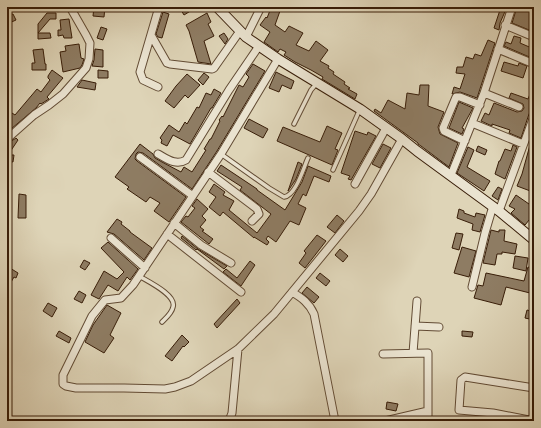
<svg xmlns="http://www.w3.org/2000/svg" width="541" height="428" viewBox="0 0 541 428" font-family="Alegreya,serif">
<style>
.building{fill:#8e7c63;stroke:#381d08}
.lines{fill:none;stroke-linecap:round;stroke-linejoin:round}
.service-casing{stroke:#624b34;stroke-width:5.5}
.minor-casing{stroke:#624b34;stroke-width:9}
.secondary-casing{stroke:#381d08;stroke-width:11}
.service{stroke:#eae3d0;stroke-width:3.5}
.minor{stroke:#eae3d0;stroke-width:7}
.secondary{stroke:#eae3d0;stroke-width:9}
</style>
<rect width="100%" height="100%" fill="#ded4b7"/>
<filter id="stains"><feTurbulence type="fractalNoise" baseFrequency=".005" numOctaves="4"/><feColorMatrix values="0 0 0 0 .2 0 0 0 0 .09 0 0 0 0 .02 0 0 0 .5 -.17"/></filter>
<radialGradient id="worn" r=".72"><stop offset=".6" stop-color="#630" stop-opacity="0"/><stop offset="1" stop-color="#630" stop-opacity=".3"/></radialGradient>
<!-- building -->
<path class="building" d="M94 7H105L104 17 93 16Z
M186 7H197L184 15 181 10Z
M501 7H507L500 23 499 30 494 28Z
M517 7H528L534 10V32L512 23Z
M271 8 280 11 275 25 285 32 289 26 303 33 296 45 309 51 316 41 328 50 320 61 329 66 328 68 334 72 333 74 345 82 344 84 350 88 348 89 357 94 355 99 322 79 323 77 311 70 295 62 284 55 286 52 280 49 278 52 264 42 270 32 260 25 266 17 267 18Z
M163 12 169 14 162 38 158 37 156 34Z
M47 13H56V19H50L38 33H50L51 38 38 39V24Z
M207 13 211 22 208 24 214 36 204 41 211 64 198 62 189 31 186 25Z
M13 14 16 20 7 24V16Z
M69 19 72 38H64L63 35 58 36V30H61L60 20Z
M101 27 107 29 103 40 97 38Z
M224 33 228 39 225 44 219 36Z
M514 36 521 38 520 43 534 49V59L504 46 506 42 511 44Z
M488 40 495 43 477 98 460 92 452 94 454 87 460 89 465 74 456 73 457 67H463L466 57 473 59 475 54 481 56Z
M79 44 81 58 84 59 82 65 80 68 63 72 60 52 66 51 65 46Z
M43 49 45 64H46V70H32V63H35L33 50Z
M95 49 103 50V67L92 66 94 60Z
M504 62 518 66 519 63 527 66 523 78 501 71Z
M253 64 265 71 217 151 192 189 143 153 138 152 136 154 135 159 137 161 186 197 169 222 154 211 160 203 150 197 146 202 127 189 129 187 115 177 140 144 153 154 155 158 162 162 181 172 184 167 192 172 206 150 204 149 210 139H211L220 121 219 120 222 116 223 117 239 85 243 87 249 77 246 74Z
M52 70 63 78 47 97 49 99 41 104 40 103 36 108 11 129 7 125V120L12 113 15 115 37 89 41 92 50 80 48 78V76Z
M98 70 108 71V78H98Z
M276 72 294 81 291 89 282 85 279 92 269 88Z
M204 73 209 77 203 85 198 80Z
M187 74 200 85 188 98 185 95 174 108 165 101 176 86Z
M82 80 96 83 95 90 77 87Z
M534 84V107L529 114 521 138 509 133 510 130 492 124V126L481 121 485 113 489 115 494 103 517 112 522 111 524 108 523 104 509 98 511 93 528 99Z
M420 85H429L428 106 444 112 438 127 440 134 458 143 449 167 421 146 418 144V143L374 111 375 109 381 113 388 100 405 109 407 93 419 95Z
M214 89 221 93 212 108H211L190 144 173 135 167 146 161 143 162 140 160 138 169 125 179 132 185 122 187 124 197 107 199 108 206 93 211 95Z
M459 102 473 108 462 128 464 129 462 134 449 128Z
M249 119 268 129 263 138 244 128Z
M327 126 342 133 335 149 338 150 332 165 277 141 283 127 320 142Z
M355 131 367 135 368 132 376 136 351 180 348 179 350 176 341 173Z
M16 138 18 140 8 155H14L13 162 7 161V144Z
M383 144 391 148 380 168 372 164Z
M513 145 517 147 505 179 495 174 499 161H500L505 149 511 151Z
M530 145 534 147V214L525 225 511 213 515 209 509 206 516 195 529 204 533 192 517 186 522 174Z
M478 146 487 150 485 155 476 151Z
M468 147 474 150 467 167 490 181 484 191 457 173Z
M298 162 302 164 296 179 288 191Z
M221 165 257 189V190L285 210 302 182 308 166 331 176 329 182 314 176 306 196 303 194 298 204 306 208 299 225 290 221 276 242 268 236 266 239 269 242 267 245 254 237V238L223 212 220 216 209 207 216 197 209 192 214 184 225 192 223 195 234 201 229 210 257 233 271 214 240 190 242 187 217 171Z
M498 187 502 189 498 200 492 196Z
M19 194 26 195V218H18Z
M197 199 208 209 202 216 206 220 200 227 204 230 202 231 213 239 209 244 181 222 186 216 188 217 195 208 192 206Z
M459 209 464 211V213L475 217 476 213 485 215 480 232 472 230 473 224 457 218Z
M337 215 344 221 335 233 327 227Z
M117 219 122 222 121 224 130 231V232L152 248 144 260 114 234 107 232Z
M491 230 499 232V230H505L504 241 517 244 515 254 502 252V254H497L495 265 483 263Z
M456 233 463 234 459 250 452 248Z
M317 235 326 241 305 268 299 263 306 253 304 251Z
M182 236 198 249 227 266 224 269 197 249 196 250 181 238Z
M108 242 138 269 130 280 127 277 118 291 108 285 99 299 91 295 104 271 117 279 124 272 101 248Z
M462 247 476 251 469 277 454 273Z
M340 249 348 256 343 262 335 255Z
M515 256 528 258 526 271 513 268Z
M84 260 90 263 85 270 80 267Z
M250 261 255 265 241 286 223 272 226 269 237 278Z
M528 267 534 269V294L506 287 501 305 474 298 478 285 483 286 486 273 524 281Z
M10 268 18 273 16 278 14 277 7 289V274Z
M320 273 330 281 326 286 316 278Z
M307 287 319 297 314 303 302 293Z
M79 291 86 295 82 303 74 299Z
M237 299 240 303 217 328 214 324Z
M48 303 57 308 52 317 43 311Z
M107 305 121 313 110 335 114 338 104 353 85 342 93 325Z
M527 310 534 312V320L525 318Z
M59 331 71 338 69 343 56 336Z
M462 331 473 332 472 337 462 336Z
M182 335 189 342 184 347 183 346 172 361 165 356Z
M387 402 398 404 396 411 386 409Z"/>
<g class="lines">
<!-- service casing -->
<g class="service-casing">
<path id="service" d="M294 124 311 90 317 83
M221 154 269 188 284 197C296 195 303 169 308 158
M333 170 360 109
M139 276C147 281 177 295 173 307 172 313 166 318 162 322"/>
</g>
<!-- minor casing -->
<g class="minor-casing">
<path id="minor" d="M505 25 534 37
M151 35 167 63 170 64 212 69 214 68 240 31
M246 37 261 7
M498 49 534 64
M278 59 221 154 133 285 121 298 105 300 92 316 63 375V384L66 386 76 388H124L165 389 175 387 191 381 238 349 274 314 359 211 371 194 402 139
M158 87 143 80 140 72 159 7
M484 93 519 107
M472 123 523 144
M7 139 34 115 49 105 63 94 86 68 89 59 90 43 86 35 70 7
M465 141 444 131 443 128 456 97H460L480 105
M158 154C167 159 176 166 186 160L229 90 259 46
M140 157 193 196
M208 172 257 209 259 214 252 221
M451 175 484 93 512 7
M355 184 386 128
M499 211 534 116
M174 223 201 245 231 263
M167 234 241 292
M111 238 145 268
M472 287 485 233 493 206
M292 292C302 298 309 303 314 314L335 421
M415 326 439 327
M413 353 417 301
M383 354 428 353V421
M534 388 465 377 461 380 459 410 493 413 534 421
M229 421 232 413 238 349
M385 421 428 411"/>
</g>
<!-- secondary casing -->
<g class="secondary-casing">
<path id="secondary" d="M217 7 246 37 278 59 360 109 402 139 417 151 499 211 534 240"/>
</g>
<!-- service -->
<use href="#service" class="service"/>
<!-- minor -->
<use href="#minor" class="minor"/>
<!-- secondary -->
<use href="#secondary" class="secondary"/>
</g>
<!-- margin -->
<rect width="541" height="428" fill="none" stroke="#ded4b7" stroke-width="24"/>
<rect x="8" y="8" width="525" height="412" fill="none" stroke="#381d08" stroke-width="2"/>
<rect x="12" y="12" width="517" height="404" fill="none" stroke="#381d08"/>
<rect width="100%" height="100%" filter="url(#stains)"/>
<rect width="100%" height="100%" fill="url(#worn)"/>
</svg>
